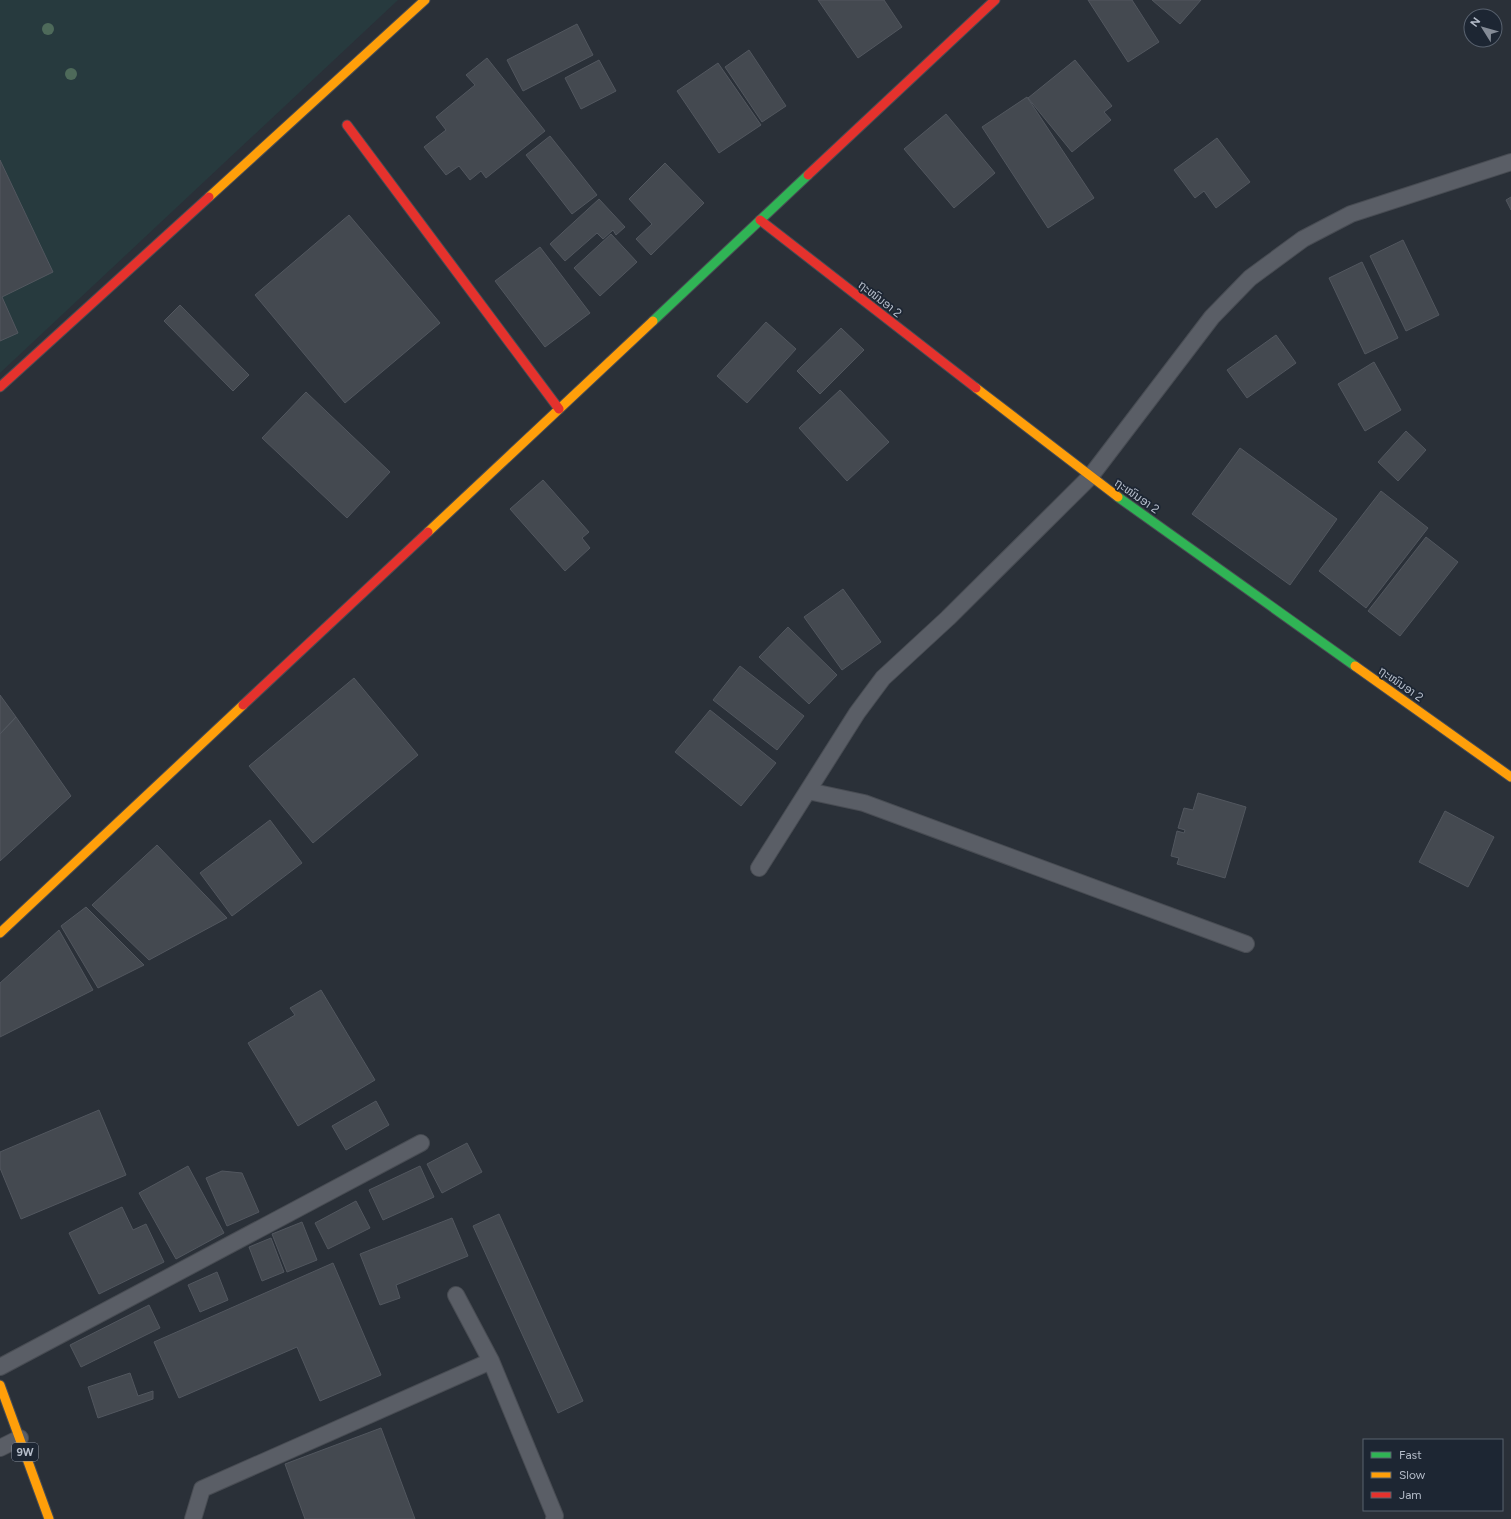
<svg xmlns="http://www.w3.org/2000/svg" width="1511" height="1519" viewBox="0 0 1511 1519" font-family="Figtree,'Noto Sans Lao',sans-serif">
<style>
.green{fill:#273a3e}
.building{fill:#444950;stroke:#52575f}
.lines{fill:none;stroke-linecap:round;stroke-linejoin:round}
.lane-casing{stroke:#484c53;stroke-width:18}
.fast-casing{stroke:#484c53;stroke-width:11}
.slow-casing{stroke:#484c53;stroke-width:11}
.jam-casing{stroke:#484c53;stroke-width:11}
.lane{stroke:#5a5e66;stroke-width:16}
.fast{stroke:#30b455;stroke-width:9}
.slow{stroke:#ff9f0a;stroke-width:9}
.jam{stroke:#e5322d;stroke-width:9}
.tree{fill:#4e6a5a}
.labels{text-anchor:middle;stroke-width:3.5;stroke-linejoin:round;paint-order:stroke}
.shield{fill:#1d2633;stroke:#878f9c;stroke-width:1}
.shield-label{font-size:11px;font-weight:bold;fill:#b4bcc9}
.street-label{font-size:12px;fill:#b4bcc9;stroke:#1d2633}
</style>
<rect width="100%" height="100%" fill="#2a3038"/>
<!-- green -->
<path class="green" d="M0 0H398L0 373Z"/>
<!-- building -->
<path class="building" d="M818 0H884L902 27 858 58Z
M1088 0H1132L1159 42 1128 62Z
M1152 0H1201L1180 24Z
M577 24 593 55 523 91 507 60Z
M749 50 786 106 762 122 725 67Z
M487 58 545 131 486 178 481 171 470 180 459 166 446 175 424 147 446 130 436 117 475 85 466 75Z
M599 60 616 91 581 109 565 78Z
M1075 60 1112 106 1104 112 1111 120 1072 152 1028 98Z
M718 63 761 125 719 153 677 91Z
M1027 97 1094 198 1048 228 982 127Z
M946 114 995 173 954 208 904 149Z
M550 136 597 195 572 214 526 155Z
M1217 138 1250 182 1216 208 1204 191 1195 198 1174 170Z
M0 160 53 272 2 297 18 333 0 341Z
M665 163 704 203 651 255 636 239 652 224 629 199Z
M1511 197V210L1506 200Z
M599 199 625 227 616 235 613 230 603 239 597 233 565 261 550 244Z
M349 215 440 323 345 403 255 295Z
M611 234 637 262 600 296 574 268Z
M1403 240 1439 315 1406 331 1370 256Z
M540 247 590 313 545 347 495 281Z
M1362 262 1398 338 1365 354 1329 278Z
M180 305 249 375 233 391 164 321Z
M766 322 796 349 747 403 717 376Z
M841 328 864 350 820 394 797 371Z
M1276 335 1296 363 1247 398 1227 370Z
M1374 362 1401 410 1365 431 1338 384Z
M840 390 889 442 847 481 799 428Z
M306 392 390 472 347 518 262 438Z
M1406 431 1426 450 1398 481 1378 462Z
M1240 448 1337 519 1290 585 1192 514Z
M543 480 589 532 582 538 590 548 565 571 510 509Z
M1381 491 1428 528 1366 608 1319 571Z
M1426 537 1458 562 1400 636 1368 611Z
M843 589 881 642 842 670 804 617Z
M788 627 837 675 809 704 759 657Z
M740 666 804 716 777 750 713 700Z
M354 678 418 755 313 843 249 766Z
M0 695 16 717 0 734Z
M710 710 776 763 741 806 675 752Z
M16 717 71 796 0 861V734Z
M1198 793 1246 807 1225 878 1177 864 1179 858 1171 856 1177 831 1184 833 1185 830 1178 828 1184 808 1193 810Z
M1445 811 1494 837 1468 887 1419 862Z
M270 820 302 863 232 916 200 873Z
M157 845 227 918 149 960 92 905Z
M86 907 144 965 98 988 61 926Z
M59 930 93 990 0 1037V983Z
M321 990 375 1080 298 1126 248 1043 295 1015 290 1008Z
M376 1101 389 1125 346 1150 332 1126Z
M99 1110 126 1175 21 1219 0 1168V1152Z
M467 1143 482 1172 442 1193 427 1164Z
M188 1166 224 1233 176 1259 139 1193Z
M420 1166 434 1197 383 1220 369 1190Z
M222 1171 242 1173 259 1212 227 1226 206 1178Z
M356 1201 370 1228 328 1249 315 1223Z
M122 1207 133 1230 146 1224 164 1262 99 1294 69 1233Z
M499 1214 583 1401 558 1413 473 1226Z
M452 1218 468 1256 396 1285 400 1298 380 1305 360 1254Z
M302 1222 317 1260 287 1272 272 1234Z
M271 1238 284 1272 262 1281 249 1247Z
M333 1263 381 1375 320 1401 297 1347 179 1398 154 1342Z
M217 1272 228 1300 200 1312 188 1285Z
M149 1305 160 1328 81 1367 70 1345Z
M130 1373 138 1396 153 1391V1399L98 1418 88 1387Z
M381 1428 415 1519H305L285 1464Z"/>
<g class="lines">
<!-- lane casing -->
<g class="lane-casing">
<path id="lane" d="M808 791 864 803 1246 944
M759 868 857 713 883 678 948 618 1090 477 1212 317 1250 278 1303 239 1351 214 1511 162
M456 1295 491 1361 555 1516 554 1519
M0 1367 421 1143
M0 1448 20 1438
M193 1519 202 1489 491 1361"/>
</g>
<!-- fast casing -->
<g class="fast-casing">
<path id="fast" d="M653 321 808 175
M1118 497 1355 666"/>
</g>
<!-- slow casing -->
<g class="slow-casing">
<path id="slow" d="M209 197 425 0
M976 388 1118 497
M428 532 653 321
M1355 666 1511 777
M0 933 243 705
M0 1385 49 1519"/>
</g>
<!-- jam casing -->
<g class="jam-casing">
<path id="jam" d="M347 125 559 409
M808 175 995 0
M760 220 976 388
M0 387 209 197
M243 705 428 532"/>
</g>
<!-- lane -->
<use href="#lane" class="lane"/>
<!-- fast -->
<use href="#fast" class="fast"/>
<!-- slow -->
<use href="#slow" class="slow"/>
<!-- jam -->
<use href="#jam" class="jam"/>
</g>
<!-- trees -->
<g class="tree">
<circle cx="48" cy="29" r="6"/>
<circle cx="71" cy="74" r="6"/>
</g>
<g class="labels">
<!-- shield labels -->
<rect class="shield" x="12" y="1443" width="26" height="18" rx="3"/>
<g class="shield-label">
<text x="25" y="1456">9W</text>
</g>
<!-- street labels -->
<g class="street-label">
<text transform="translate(880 299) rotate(38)" y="4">ຖະໜົນອາ 2</text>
<text transform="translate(1137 496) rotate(35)" y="4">ຖະໜົນອາ 2</text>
<text transform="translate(1401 684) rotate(35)" y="4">ຖະໜົນອາ 2</text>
</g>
</g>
<!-- legend -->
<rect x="1363" y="1439" width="140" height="72" fill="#1d2633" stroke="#59626f"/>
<rect x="1371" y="1452" width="20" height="6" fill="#30b455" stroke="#59626f"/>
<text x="1399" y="1459" font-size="12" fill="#b4bcc9">Fast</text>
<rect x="1371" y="1472" width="20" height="6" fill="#ff9f0a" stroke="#59626f"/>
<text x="1399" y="1479" font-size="12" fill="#b4bcc9">Slow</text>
<rect x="1371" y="1492" width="20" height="6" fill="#e5322d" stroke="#59626f"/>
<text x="1399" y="1499" font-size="12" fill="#b4bcc9">Jam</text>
<!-- north arrow -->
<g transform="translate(1483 28) rotate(307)"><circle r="19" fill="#1d2633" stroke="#59626f"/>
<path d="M0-3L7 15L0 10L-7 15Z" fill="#848b96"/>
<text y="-6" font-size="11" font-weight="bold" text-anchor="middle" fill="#b4bcc9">N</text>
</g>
</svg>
